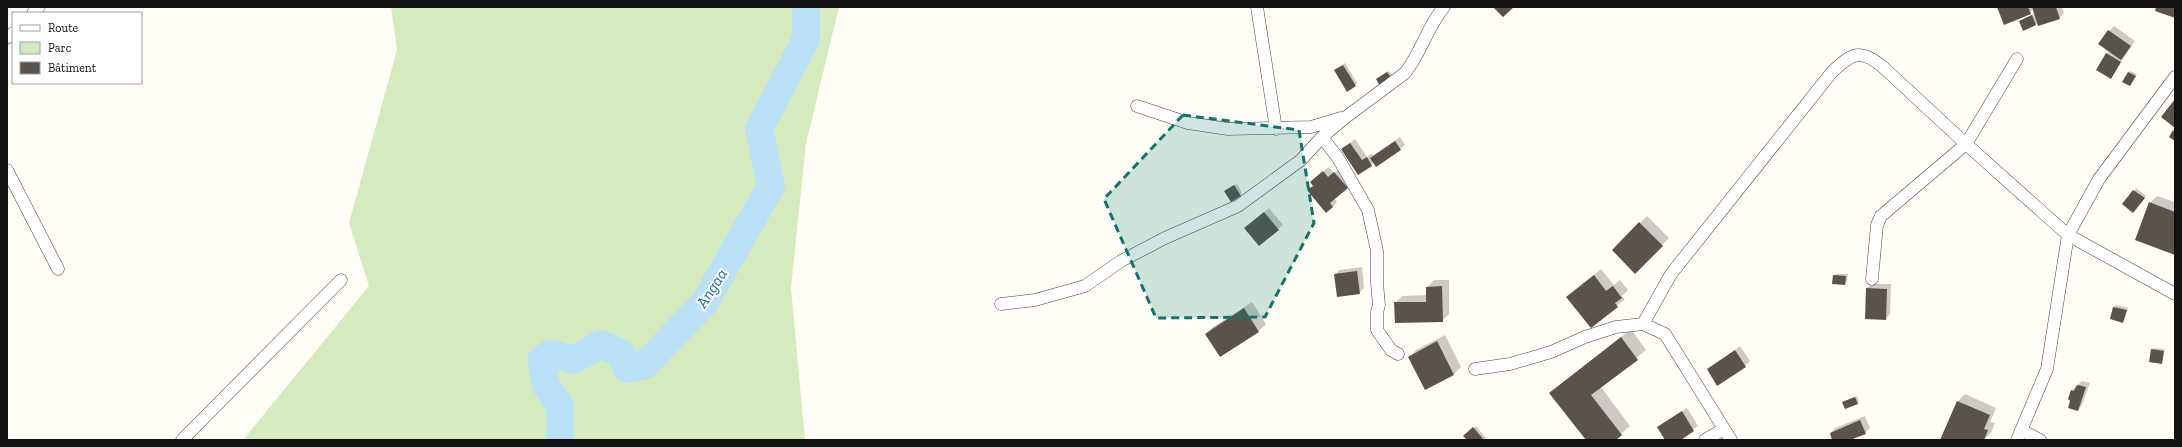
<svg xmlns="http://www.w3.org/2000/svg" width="2182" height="447" viewBox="0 0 2182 447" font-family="'Zilla Slab',serif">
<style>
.green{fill:#d5ebbd}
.shadow{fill:#0003}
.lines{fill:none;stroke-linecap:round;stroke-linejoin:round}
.river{stroke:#b9e0f7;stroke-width:28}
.building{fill:#5a524d}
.street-casing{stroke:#444;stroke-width:13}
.street{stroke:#fff;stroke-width:12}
.marked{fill:#0f766e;fill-opacity:0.2;stroke:#0f766e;stroke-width:3;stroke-dasharray:8 5;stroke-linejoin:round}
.labels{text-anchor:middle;stroke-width:4;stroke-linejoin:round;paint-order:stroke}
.water-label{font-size:16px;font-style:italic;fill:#1768a6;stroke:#fff}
</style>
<rect width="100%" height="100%" fill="#fffdf5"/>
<!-- green -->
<path class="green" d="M391 7H839L806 143 791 288 805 440H243L369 286 349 223 397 50Z"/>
<!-- shadow -->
<path class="shadow" d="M1998 7H2062L2064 13 2059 18 2036 24 2020 21 2035 13 2033 9 2030 13Z
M2114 26 2135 41 2111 77 2106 54 2110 51 2109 31Z
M1345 63 1357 83 1355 85 1338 68Z
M1389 71 1393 76 1391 78 1379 77Z
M2130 71 2137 74 2130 85 2128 73Z
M1400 137 1405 145 1400 149 1374 163 1358 174 1342 149 1355 139 1367 157 1372 153 1373 156Z
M1329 167 1334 173 1340 168 1352 182 1334 198 1337 202 1333 207 1314 185 1316 177Z
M1237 184 1242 193 1240 195 1228 189Z
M2136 188 2146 196 2135 209 2124 204Z
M2157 196 2175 202V253L2150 203Z
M1269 208 1283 225 1259 245 1250 224Z
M1647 216 1669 238 1635 273 1613 250Z
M1362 267 1364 288 1359 293 1335 275 1339 270Z
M1601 269 1614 285 1620 280 1628 290 1622 296 1625 299 1591 327 1567 297Z
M1836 274H1848L1847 282 1845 284 1834 276Z
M1434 280H1449V314L1442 321 1395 303 1402 296 1427 295V287Z
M1872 284H1891L1890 314 1886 319 1867 288Z
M1252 302 1266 324 1259 331 1220 356 1206 334 1213 327Z
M2116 305 2128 308 2123 322 2114 307Z
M1631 329 1646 350 1601 387 1630 426 1614 440H1587L1551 393Z
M1445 335 1461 367 1454 374 1425 389 1409 357 1416 350Z
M1740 346 1750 361 1745 366 1708 370Z
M2154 348 2165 349 2162 363 2152 350Z
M2082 381 2090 383 2082 405 2078 410 2072 390Z
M1965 394 1996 408 1990 422 1995 423 1991 433 1983 440 1942 439 1958 401Z
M1857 396 1859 401 1857 403 1843 402Z
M1687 408 1698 426 1679 440H1666L1658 427Z
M1865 416 1870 428 1865 433 1847 440H1834L1831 433 1835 428Z
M1476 426 1486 438 1485 440H1468L1465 436Z"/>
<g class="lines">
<!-- river -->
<path class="river" d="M560 440V406L545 384 542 359 552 353 573 360 601 344 621 353 627 369 644 366 705 302 771 186 759 129 806 39V7"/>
</g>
<!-- building -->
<path class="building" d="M1493 7H1514L1503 17Z
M1997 7H2028L2031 14 2004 25Z
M2032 7H2056L2060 19 2038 26Z
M2156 7H2175V18L2155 11Z
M2032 15 2036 25 2023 31 2019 21Z
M2108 30 2131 46 2121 60 2098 44Z
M2106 53 2121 62 2111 79 2096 70Z
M1343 65 1356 86 1347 92 1334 70Z
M1387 72 1392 79 1380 86 1376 79Z
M2128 72 2136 76 2130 86 2122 82Z
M2175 99V128L2161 117Z
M2173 130 2175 132V141L2169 137Z
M1395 141 1401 150 1376 167 1370 158Z
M1350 143 1362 160 1367 157 1372 166 1358 175 1341 149Z
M1323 171 1328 177 1334 172 1348 188 1330 203 1333 207 1326 213 1307 190 1313 186 1310 182Z
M1234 185 1241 196 1231 202 1224 191Z
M2133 190 2145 198 2133 213 2122 204Z
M2149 202 2175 212V255L2135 240Z
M1264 212 1279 230 1259 246 1244 228Z
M1639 222 1663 246 1635 274 1612 250Z
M1357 271 1360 294 1337 297 1334 274Z
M1594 275 1606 291 1613 286 1622 298 1615 303 1618 307 1591 328 1566 297Z
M1833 275 1846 276 1845 285 1832 284Z
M1442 286 1443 322 1395 323 1394 302H1426V287Z
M1866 288 1887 289 1886 320 1865 319Z
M2113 307 2127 310 2123 323 2110 319Z
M1244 308 1259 332 1220 357 1205 334Z
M1621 337 1638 360 1591 395 1622 435 1616 440H1586L1549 393Z
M1437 341 1454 375 1425 390 1408 357Z
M2151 349 2164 351 2162 364 2149 362Z
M1735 350 1746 367 1717 386 1707 369Z
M2077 385 2086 387 2078 411 2068 408 2070 401 2068 399 2071 390 2074 391Z
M1855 397 1858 404 1845 409 1842 402Z
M1957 401 1990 415 1984 429 1988 430 1984 440H1940Z
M1682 411 1694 431 1681 440H1665L1657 427Z
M1860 420 1866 434 1850 440H1832L1830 433Z
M1473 427 1484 440H1467L1463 436Z"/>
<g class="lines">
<!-- street casing -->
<g class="street-casing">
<path id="street" d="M1257 7 1276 129
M33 13 39 7
M7 38 13 33
M1137 106 1188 123 1228 129 1311 127 1341 118
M1322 137 1338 158 1368 210 1377 251V283L1379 305 1377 312V330L1391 350 1398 354
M7 170 58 269
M1872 279 1877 225 1881 216 1966 144 2017 59
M1001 304 1035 300 1085 286 1121 261 1165 238 1238 206 1301 160 1322 137 1346 117 1405 73C1421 53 1427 27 1444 7
M1643 324 1671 274 1832 72C1852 53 1860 48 1883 67L1966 144 2068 235 2175 294
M1475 369 1510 364 1551 352 1585 337 1616 327 1643 324 1665 334 1731 440
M2021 430 2040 440
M182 440 341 280
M1705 440 1724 429
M2017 440 2047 369 2068 235 2099 179 2175 77"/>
</g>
<!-- street -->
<use href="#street" class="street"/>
</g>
<!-- marked area -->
<path class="marked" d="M1183 115 1299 130 1314 223 1265 317 1156 318 1104 199Z"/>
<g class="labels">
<!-- water labels -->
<g class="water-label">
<text transform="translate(711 288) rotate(-57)" y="6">Angaa</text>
</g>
</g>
<!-- border -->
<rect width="2182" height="447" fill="none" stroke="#111111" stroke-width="16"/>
<!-- legend -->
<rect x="12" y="12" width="130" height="72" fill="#ffffff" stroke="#a0a0a0"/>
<rect x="20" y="25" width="20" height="6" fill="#ffffff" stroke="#a0a0a0"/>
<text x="48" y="32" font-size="12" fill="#111111">Route</text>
<rect x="20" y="42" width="20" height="12" fill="#d5ebbd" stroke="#a0a0a0"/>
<text x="48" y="52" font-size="12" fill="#111111">Parc</text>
<rect x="20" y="62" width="20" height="12" fill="#5a524d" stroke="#a0a0a0"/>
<text x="48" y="72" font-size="12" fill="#111111">Bâtiment</text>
</svg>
